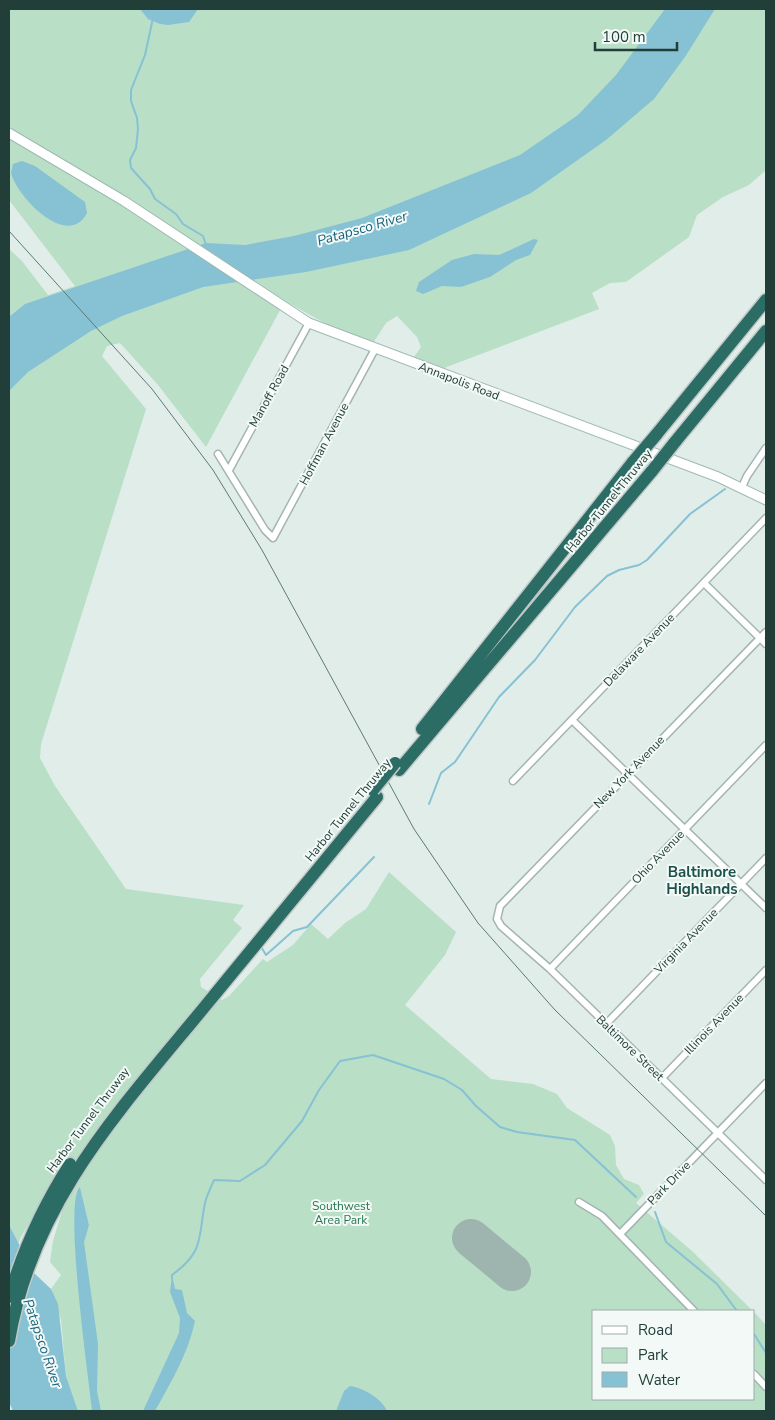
<svg xmlns="http://www.w3.org/2000/svg" width="775" height="1420" viewBox="0 0 775 1420" font-family="'Nunito Sans',sans-serif">
<style>
.green{fill:#b9dfc7;fill-rule:evenodd}
.water{fill:#87c1d4}
.lines{fill:none;stroke-linecap:round;stroke-linejoin:round}
.stream{stroke:#87c1d4;stroke-width:2}
.runway{stroke:#9eb4af;stroke-width:38}
.street-casing{stroke:#a4b5b1;stroke-width:9}
.secondary-casing{stroke:#9fb9b2;stroke-width:11}
.highway-casing{stroke:#c1c9c8;stroke-width:15}
.street{stroke:#fff;stroke-width:6}
.secondary{stroke:#fff;stroke-width:9}
.highway{stroke:#2b6c65;stroke-width:12}
.tram{stroke:#5b7a75;stroke-width:1}
.highway-bridge-casing{stroke:#c1c9c8;stroke-width:15;stroke-linecap:butt}
.highway-bridge{stroke:#2b6c65;stroke-width:12}
.labels{text-anchor:middle;stroke-width:4;stroke-linejoin:round;paint-order:stroke}
.street-label{font-size:12px;fill:#213e39;stroke:#f2f9f6}
.park-label{font-size:12px;fill:#29774f;stroke:#f2f9f6}
.water-label{font-size:14px;font-style:italic;fill:#18627d;stroke:#f2f9f6}
.quarter-label{font-size:15px;font-weight:bold;fill:#1c5149;stroke:#f2f9f6}
</style>
<rect width="100%" height="100%" fill="#e1ede9"/>
<!-- green -->
<path class="green" d="M9 9H766V170L749 185 723 197 697 215 689 237 626 282 610 283 592 293 599 309 444 368 414 357 421 347 417 337 397 316 386 323 373 343 328 325 285 301 206 447 158 385 120 343 107 346 102 356 146 409 41 744 40 758 55 786 126 889 244 905 233 920 242 928 200 979 201 987 222 1000 229 996 263 959 267 962 293 945 311 924 328 939 345 923 366 909 389 872 456 932 445 955 405 1005 491 1079 533 1084 557 1094 567 1108 610 1135 615 1146 616 1165 624 1179 639 1185 644 1194 636 1203 692 1251 753 1311H594V1399H754V1312L766 1325V1411H78L66 1376 61 1320 51 1289 61 1275 50 1262 53 1241 69 1188 45 1196 21 1237 9 1266V249L22 261 48 295 75 286 9 200ZM80 1187 89 1225 76 1252C75 1229 72 1208 80 1187Z"/>
<!-- water -->
<path class="water" d="M140 9H198L189 22 168 25 160 24 148 19Z
M665 9H715L685 57 654 99 606 140 531 193 409 250 306 272 203 287 122 316 91 331 28 372 9 391V317L25 304 206 243 245 245 294 236 362 218 520 155 578 115 616 75Z
M22 161 35 166 85 202 87 213C68 250 17 197 11 173L13 164Z
M534 239 538 240 530 255 516 260 490 277 461 287 442 286 423 294 416 291 419 282 452 260 474 254 499 255Z
M80 1187 89 1225 84 1242 98 1344 97 1391 101 1411H92C89 1380 63 1201 80 1187Z
M9 1225 34 1273 51 1289 58 1304 66 1376 78 1411H13L9 1402Z
M172 1275 175 1289 182 1290 187 1313 195 1321C188 1354 171 1382 155 1411H143L179 1333 180 1318 170 1292Z
M350 1386C364 1388 382 1399 387 1411H336L344 1391Z"/>
<g class="lines">
<!-- stream -->
<path class="stream" d="M153 18 145 55 131 90V101L137 118 138 129 136 148 130 160 131 168 150 189 155 199 176 214 183 224 203 236 206 245
M429 804 441 773 455 762 499 697 535 660 575 607 607 576 619 570 639 565 647 560 690 514 725 489
M260 945 266 955 293 931 307 927 374 857
M655 1212 666 1242 717 1284 737 1311
M172 1278V1275C205 1251 198 1237 205 1203 207 1195 211 1187 214 1180L240 1181 265 1165 302 1121 319 1090 340 1061 373 1055 444 1079 462 1090 476 1106 500 1127 517 1132 575 1140 636 1197
M754 1334 766 1353"/>
<!-- runway -->
<path class="runway" d="M471 1238 512 1272"/>
<!-- street casing -->
<g class="street-casing">
<path id="street" d="M218 454 265 530 273 538 375 349
M229 470 309 323
M742 487 747 476 766 448
M704 583 766 644
M766 632 500 906 497 919 501 926 550 969 766 1180
M572 720 766 908
M513 781 766 518
M550 969 766 745
M606 1024 766 858
M662 1078 766 970
M579 1202 602 1216 694 1311
M620 1234 766 1083
M754 1374 766 1387"/>
</g>
<!-- secondary casing -->
<g class="secondary-casing">
<path id="secondary" d="M9 133 124 201 309 323 718 477 766 500"/>
</g>
<!-- highway casing -->
<g class="highway-casing">
<path id="highway" d="M656 435 766 300
M675 442 766 331
M422 729 633 462
M399 770 652 471
M9 1297C23 1250 43 1206 70 1164
M9 1341C32 1204 117 1113 202 1010 260 939 319 868 377 797"/>
</g>
<!-- street -->
<use href="#street" class="street"/>
<!-- secondary -->
<use href="#secondary" class="secondary"/>
<!-- highway -->
<use href="#highway" class="highway"/>
<!-- tram -->
<path class="tram" d="M9 231 152 389 213 470 262 550 414 829 478 923 555 1010 766 1216"/>
<!-- highway-bridge casing -->
<g class="highway-bridge-casing">
<path id="highway-bridge" d="M633 462 656 435
M652 471 675 442
M373 790 395 763"/>
</g>
<!-- highway-bridge -->
<use href="#highway-bridge" class="highway-bridge"/>
</g>
<g class="labels">
<!-- street labels -->
<g class="street-label">
<text transform="translate(459 381) rotate(21)" y="4">Annapolis Road</text>
<text transform="translate(269 396) rotate(-61)" y="4">Manoff Road</text>
<text transform="translate(324 444) rotate(-62)" y="4">Hoffman Avenue</text>
<text transform="translate(609 501) rotate(-51)" y="4">Harbor Tunnel Thruway</text>
<text transform="translate(639 650) rotate(-46)" y="4">Delaware Avenue</text>
<text transform="translate(629 772) rotate(-46)" y="4">New York Avenue</text>
<text transform="translate(348 810) rotate(-51)" y="4">Harbor Tunnel Thruway</text>
<text transform="translate(658 857) rotate(-46)" y="4">Ohio Avenue</text>
<text transform="translate(686 941) rotate(-46)" y="4">Virginia Avenue</text>
<text transform="translate(714 1024) rotate(-46)" y="4">Illinois Avenue</text>
<text transform="translate(630 1048) rotate(44)" y="4">Baltimore Street</text>
<text transform="translate(88 1120) rotate(-53)" y="4">Harbor Tunnel Thruway</text>
<text transform="translate(669 1183) rotate(-46)" y="4">Park Drive</text>
</g>
<!-- park labels -->
<g class="park-label">
<text x="341" y="1210">Southwest<tspan x="341" dy="14">Area Park</tspan></text>
</g>
<!-- water labels -->
<g class="water-label">
<text transform="translate(362 228) rotate(-16)" y="5">Patapsco River</text>
<text transform="translate(43 1343) rotate(71)" y="5">Patapsco River</text>
</g>
<!-- quarter labels -->
<g class="quarter-label">
<text x="702" y="877">Baltimore<tspan x="702" dy="17">Highlands</tspan></text>
</g>
</g>
<!-- border -->
<rect width="775" height="1420" fill="none" stroke="#213e39" stroke-width="20"/>
<!-- legend -->
<rect x="592" y="1310" width="162" height="90" fill="#f2f9f6" stroke="#9eaeaa"/>
<rect x="602" y="1326" width="25" height="8" fill="#ffffff" stroke="#9eaeaa"/>
<text x="638" y="1335" font-size="15" fill="#213e39">Road</text>
<rect x="602" y="1348" width="25" height="15" fill="#b9dfc7" stroke="#9eaeaa"/>
<text x="638" y="1360" font-size="15" fill="#213e39">Park</text>
<rect x="602" y="1372" width="25" height="15" fill="#87c1d4" stroke="#9eaeaa"/>
<text x="638" y="1385" font-size="15" fill="#213e39">Water</text>
<!-- scale -->
<path d="M595 42v8h82v-8" fill="none" stroke="#213e39" stroke-width="2.5"/>
<text x="602" y="42" font-size="15" fill="#213e39" stroke="#f2f9f6" stroke-width="4" paint-order="stroke">100 m</text>
</svg>
